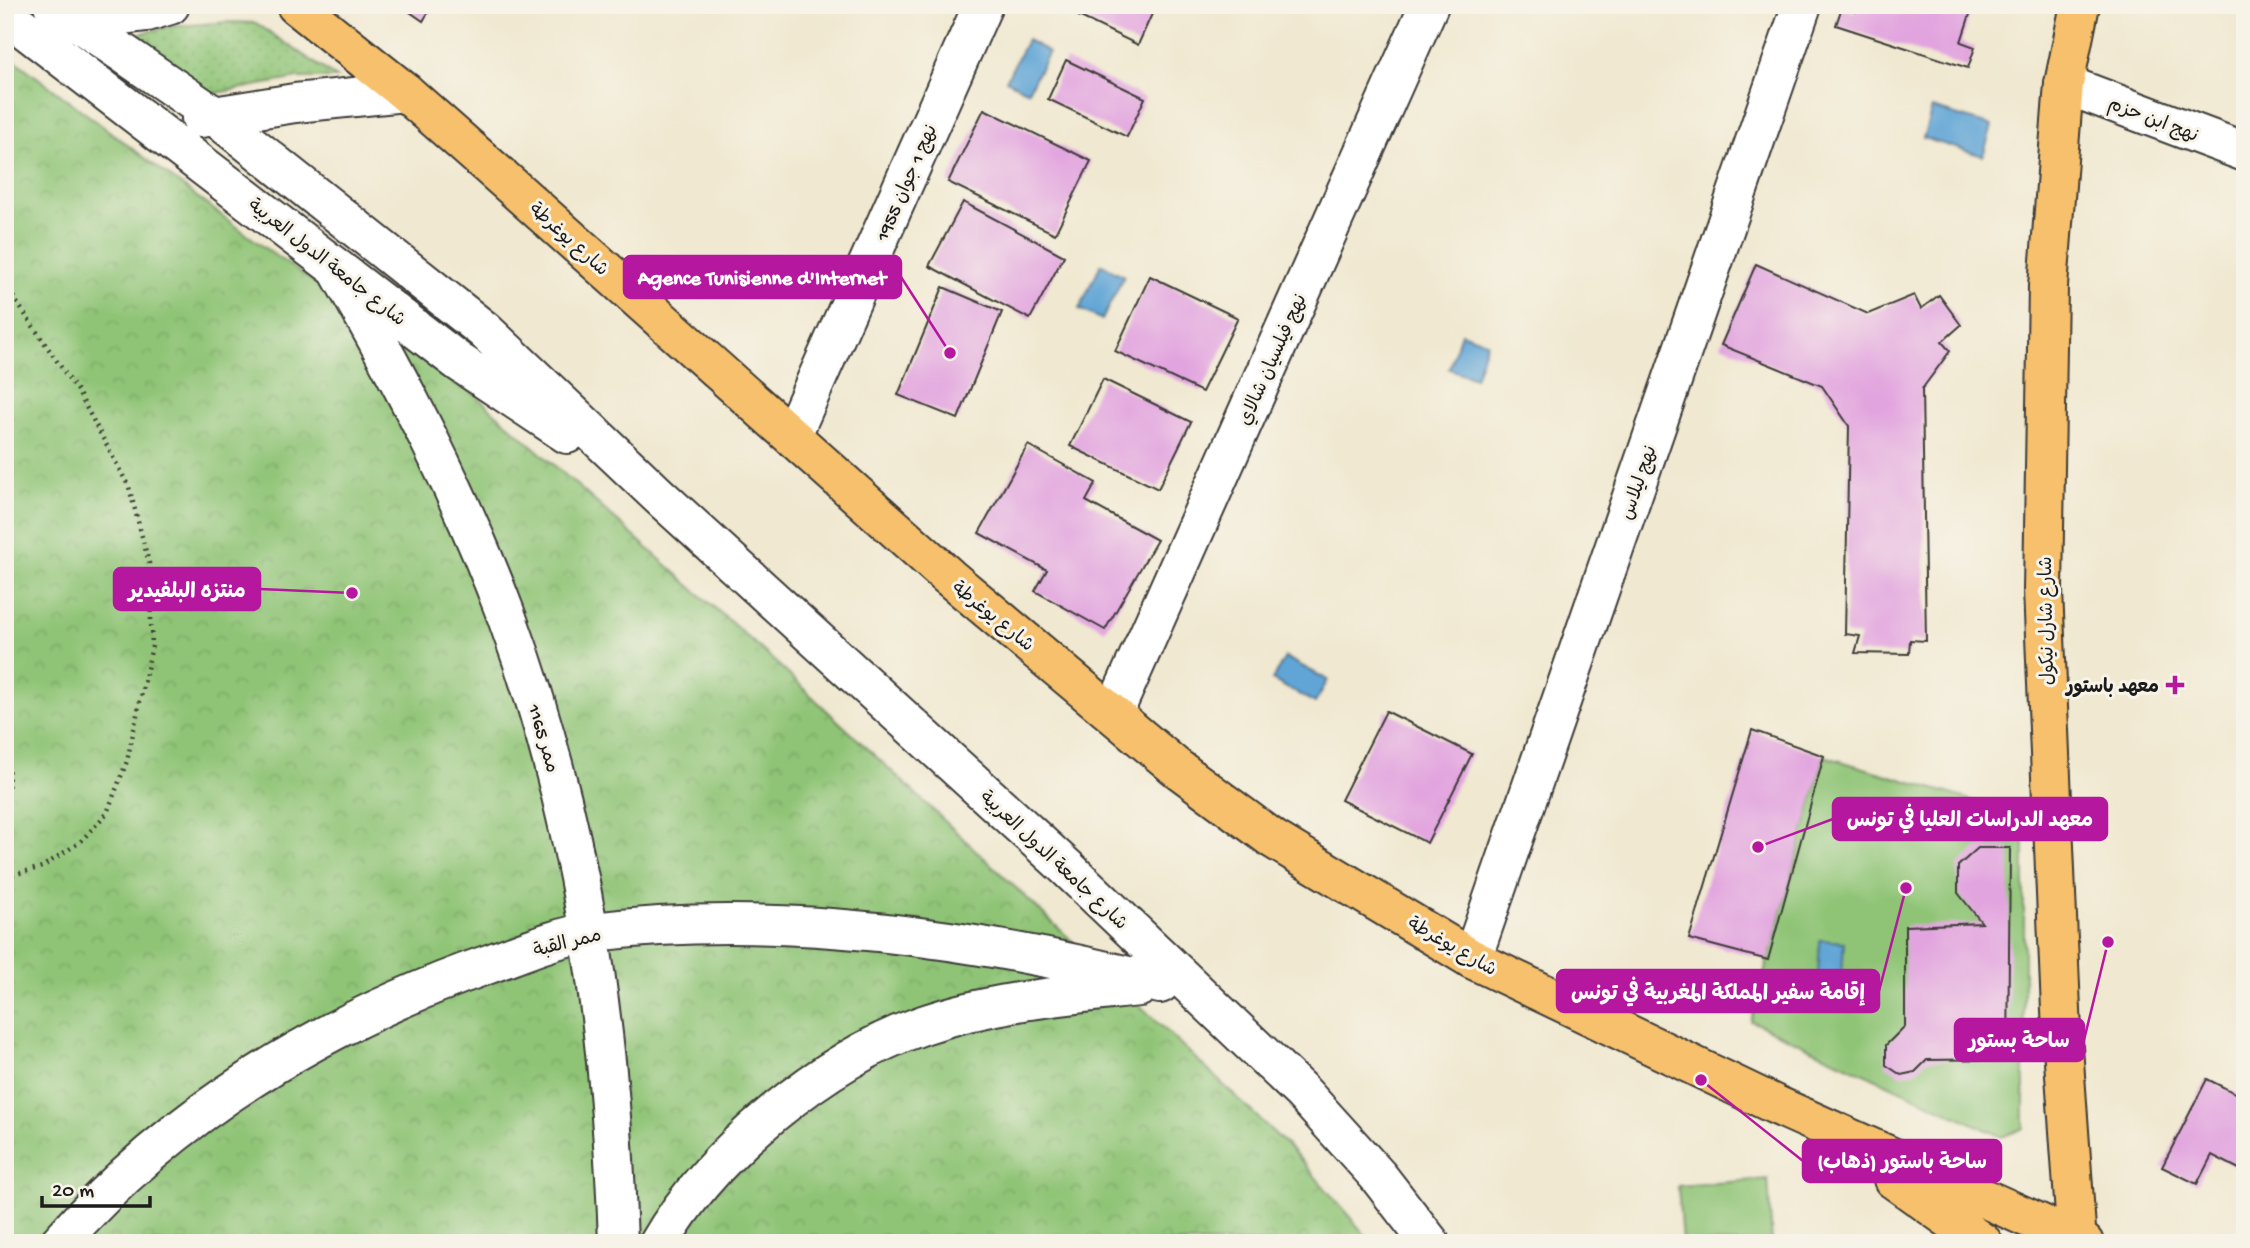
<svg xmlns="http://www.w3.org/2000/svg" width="2250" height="1248" viewBox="0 0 2250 1248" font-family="'Gochi Hand','Playpen Sans Arabic',sans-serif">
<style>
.grass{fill:url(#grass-dots);stroke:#567049;stroke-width:2}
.park{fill:url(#park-crowns);stroke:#567049;stroke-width:2}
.garden{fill:#8fc476;stroke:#567049;stroke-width:2}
.water{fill:#61a5d6;stroke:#3e6079;stroke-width:2}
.building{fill:#e2a4df}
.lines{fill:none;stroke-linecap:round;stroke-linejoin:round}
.minor-casing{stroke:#3c3b37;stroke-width:42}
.major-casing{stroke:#3c3b37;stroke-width:42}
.path{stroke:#3c3b37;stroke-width:4.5;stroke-dasharray:2 5;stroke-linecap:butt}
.minor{stroke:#fff;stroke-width:38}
.major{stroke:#f7c06c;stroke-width:38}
.poi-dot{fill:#b5179e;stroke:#f7f3e8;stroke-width:2.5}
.labels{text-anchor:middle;stroke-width:6;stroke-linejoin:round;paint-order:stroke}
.street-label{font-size:19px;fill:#1c1c1c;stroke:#f7f3e8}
.poi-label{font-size:19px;font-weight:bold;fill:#1c1c1c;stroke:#f7f3e8;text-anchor:end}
.leader{fill:none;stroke:#b5179e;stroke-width:2.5}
.callout-dot{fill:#b5179e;stroke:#f7f3e8;stroke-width:2.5}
.callout{fill:#b5179e;stroke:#b5179e;stroke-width:2.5}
.callout-label{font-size:21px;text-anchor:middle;font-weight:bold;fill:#fff}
</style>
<defs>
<pattern id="grass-dots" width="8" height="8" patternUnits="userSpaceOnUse" patternTransform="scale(1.75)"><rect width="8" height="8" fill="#8fc476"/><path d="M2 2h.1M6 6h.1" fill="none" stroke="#7ba866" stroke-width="1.8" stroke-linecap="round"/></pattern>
<pattern id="park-crowns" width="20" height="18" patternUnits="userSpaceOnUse" patternTransform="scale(1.75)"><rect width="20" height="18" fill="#8fc476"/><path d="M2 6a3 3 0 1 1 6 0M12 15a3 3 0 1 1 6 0" fill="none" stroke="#7ba866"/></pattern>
</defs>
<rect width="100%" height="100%" fill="#f7f3e8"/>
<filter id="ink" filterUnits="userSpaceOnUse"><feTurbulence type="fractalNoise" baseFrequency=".0143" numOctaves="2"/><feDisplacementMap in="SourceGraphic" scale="14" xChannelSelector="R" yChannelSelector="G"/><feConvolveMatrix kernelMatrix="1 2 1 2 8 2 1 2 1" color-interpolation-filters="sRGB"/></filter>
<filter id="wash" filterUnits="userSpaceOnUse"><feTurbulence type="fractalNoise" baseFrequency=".00686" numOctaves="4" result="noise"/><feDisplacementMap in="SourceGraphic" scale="28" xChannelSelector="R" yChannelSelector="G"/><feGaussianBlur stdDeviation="1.57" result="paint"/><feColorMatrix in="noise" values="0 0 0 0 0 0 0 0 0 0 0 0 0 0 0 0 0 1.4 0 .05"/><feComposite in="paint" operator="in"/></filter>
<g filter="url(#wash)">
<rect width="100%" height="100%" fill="#f0e8d0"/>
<!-- grass -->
<path class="grass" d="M229 22 256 23 337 78H298L211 94 131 36 167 27Z"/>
<!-- park -->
<path class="park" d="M5 53 273 254 464 385 771 658 1032 903 1294 1152 1372 1243H5Z"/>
<!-- garden -->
<path class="garden" d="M1824 756 2024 816V1128L2002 1137 1751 1021Z
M1768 1179 1772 1243H1682L1678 1186Z"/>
<!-- water -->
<path class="water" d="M1027 40 1049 52 1028 91 1006 80Z
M1932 108 1992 126 1983 156 1923 138Z
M1101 264 1124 276 1102 320 1079 309Z
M1461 333 1487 342 1475 378 1449 369Z
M1285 657 1328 680 1315 703 1272 680Z
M1820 940 1844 942 1841 992 1817 990Z"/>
<g id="blocks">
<!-- building -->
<path class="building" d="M400 5H433L423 21Z
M1056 5H1156L1138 45Z
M1857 5H1973L1961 42 1975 47 1968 68 1836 25 1842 7 1855 12Z
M1066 60 1145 98 1127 137 1048 99Z
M984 109 1091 161 1055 234 948 182Z
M963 202 1064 256 1030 319 929 266Z
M1756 264 1868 314 1914 295 1921 309 1939 295 1961 325 1942 342 1950 351 1922 389 1926 641 1910 640 1909 654 1855 653 1860 636 1845 634 1849 426 1822 386 1721 345Z
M1150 276 1238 318 1202 392 1115 351Z
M943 287 1002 312 958 419 898 395Z
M1103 379 1191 422 1158 489 1070 446Z
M1028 445 1096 483 1086 501 1157 540 1105 630 1035 591 1047 570 979 533Z
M1386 711 1472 754 1427 843 1341 800Z
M1752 730 1824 756 1768 960 1689 939Z
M1978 848H2010L2008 1059 1927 1060 1915 1072 1901 1075 1886 1065V1045L1905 1026V926L1982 923 1958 893V866Z
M2207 1079 2245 1098V1172L2212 1155 2197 1184 2162 1167Z"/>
</g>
</g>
<g filter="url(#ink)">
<use href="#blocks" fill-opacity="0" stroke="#3c3b37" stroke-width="2"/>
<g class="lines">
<!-- minor casing -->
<g class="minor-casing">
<path id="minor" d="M53 5 216 117 484 330 659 496 1066 867 1302 1092 1378 1176 1430 1243
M5 14 459 362 567 434
M65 22 147 12 170 5
M2064 84 2245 152
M201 118 295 103 405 92
M339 272C402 382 461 495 506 615 581 817 611 1028 618 1243
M792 435 983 5
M1114 712 1429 5
M1472 959 1802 5
M59 1243C174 1112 326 1021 489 964 522 952 558 936 593 932 777 909 982 938 1160 984
M659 1243C712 1152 823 1060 923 1025 992 1001 1067 995 1139 987"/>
</g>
<!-- major casing -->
<g class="major-casing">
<path id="major" d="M296 5 405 92 516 190 949 577 1177 768 1273 839 1472 959 1776 1105 2084 1243
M1893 1179 1983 1243
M2077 1243 2062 1033 2043 590 2048 286 2064 84 2080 5"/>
</g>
<!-- path -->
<path class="path" d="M5 285 78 392 129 487 149 563 152 646 127 761 107 813 80 842 42 867 5 877
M5 750 9 774 5 849"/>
<!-- minor -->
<use href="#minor" class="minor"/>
<!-- major -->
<use href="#major" class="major"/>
</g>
</g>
<!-- markers -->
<path class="poi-dot" d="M2171.5 674.5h7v7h7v7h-7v7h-7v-7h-7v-7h7z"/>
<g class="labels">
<!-- street labels -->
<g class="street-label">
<text transform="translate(2154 118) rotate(21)" y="7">نهج ابن حزم</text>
<text transform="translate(905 182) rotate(-66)" y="7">نهج 1 جوان 1955</text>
<text transform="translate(570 238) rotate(42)" y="7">شارع يوغرطة</text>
<text transform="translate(328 261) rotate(38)" y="7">شارع جامعة الدول العربية</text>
<text transform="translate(1271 359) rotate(-66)" y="7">نهج فيلسيان شالاي</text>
<text transform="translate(1637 482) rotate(-71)" y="7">نهج ليلاس</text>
<text transform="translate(994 615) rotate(39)" y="7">شارع يوغرطة</text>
<text transform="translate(2045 621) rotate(-91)" y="7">شارع شارل نيكول</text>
<text transform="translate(545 738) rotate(74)" y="7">ممر 1165</text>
<text transform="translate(1055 859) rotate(43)" y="7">شارع جامعة الدول العربية</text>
<text transform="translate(567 941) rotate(-14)" y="7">ممر القبة</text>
<text transform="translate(1453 945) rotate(30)" y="7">شارع يوغرطة</text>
</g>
<!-- poi labels -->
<g class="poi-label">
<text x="2159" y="692">معهد باستور</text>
</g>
</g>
<!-- callouts -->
<path class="leader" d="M950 353L901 277M352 593L260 589M1758 847L1833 819M1906 888L1879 991M2108 942L2084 1040M1701 1080L1803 1161"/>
<g class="callout-dot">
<circle cx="950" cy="353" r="7"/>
<circle cx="352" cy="593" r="7"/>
<circle cx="1758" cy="847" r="7"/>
<circle cx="1906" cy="888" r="7"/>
<circle cx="2108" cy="942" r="7"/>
<circle cx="1701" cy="1080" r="7"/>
</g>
<g class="callout">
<rect x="624" y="256" width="277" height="42" rx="7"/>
<rect x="114" y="568" width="146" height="42" rx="7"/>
<rect x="1833" y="798" width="274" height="42" rx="7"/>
<rect x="1557" y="970" width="322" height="42" rx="7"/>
<rect x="1955" y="1019" width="129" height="42" rx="7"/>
<rect x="1803" y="1140" width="198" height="42" rx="7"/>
</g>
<g class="callout-label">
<text x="762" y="284">Agence Tunisienne d'Internet</text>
<text x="187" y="597">منتزه البلفيدير</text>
<text x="1970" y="826">معهد الدراسات العليا في تونس</text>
<text x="1718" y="999">إقامة سفير المملكة المغربية في تونس</text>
<text x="2019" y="1047">ساحة بستور</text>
<text x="1902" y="1168">ساحة باستور (ذهاب)</text>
</g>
<!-- margin -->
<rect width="2250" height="1248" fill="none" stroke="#f7f3e8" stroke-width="28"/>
<!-- scale -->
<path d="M42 1196v10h108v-10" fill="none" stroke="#1c1c1c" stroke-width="3.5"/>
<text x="52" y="1196" font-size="21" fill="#1c1c1c" stroke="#f7f3e8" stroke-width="5" paint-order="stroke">20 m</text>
</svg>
